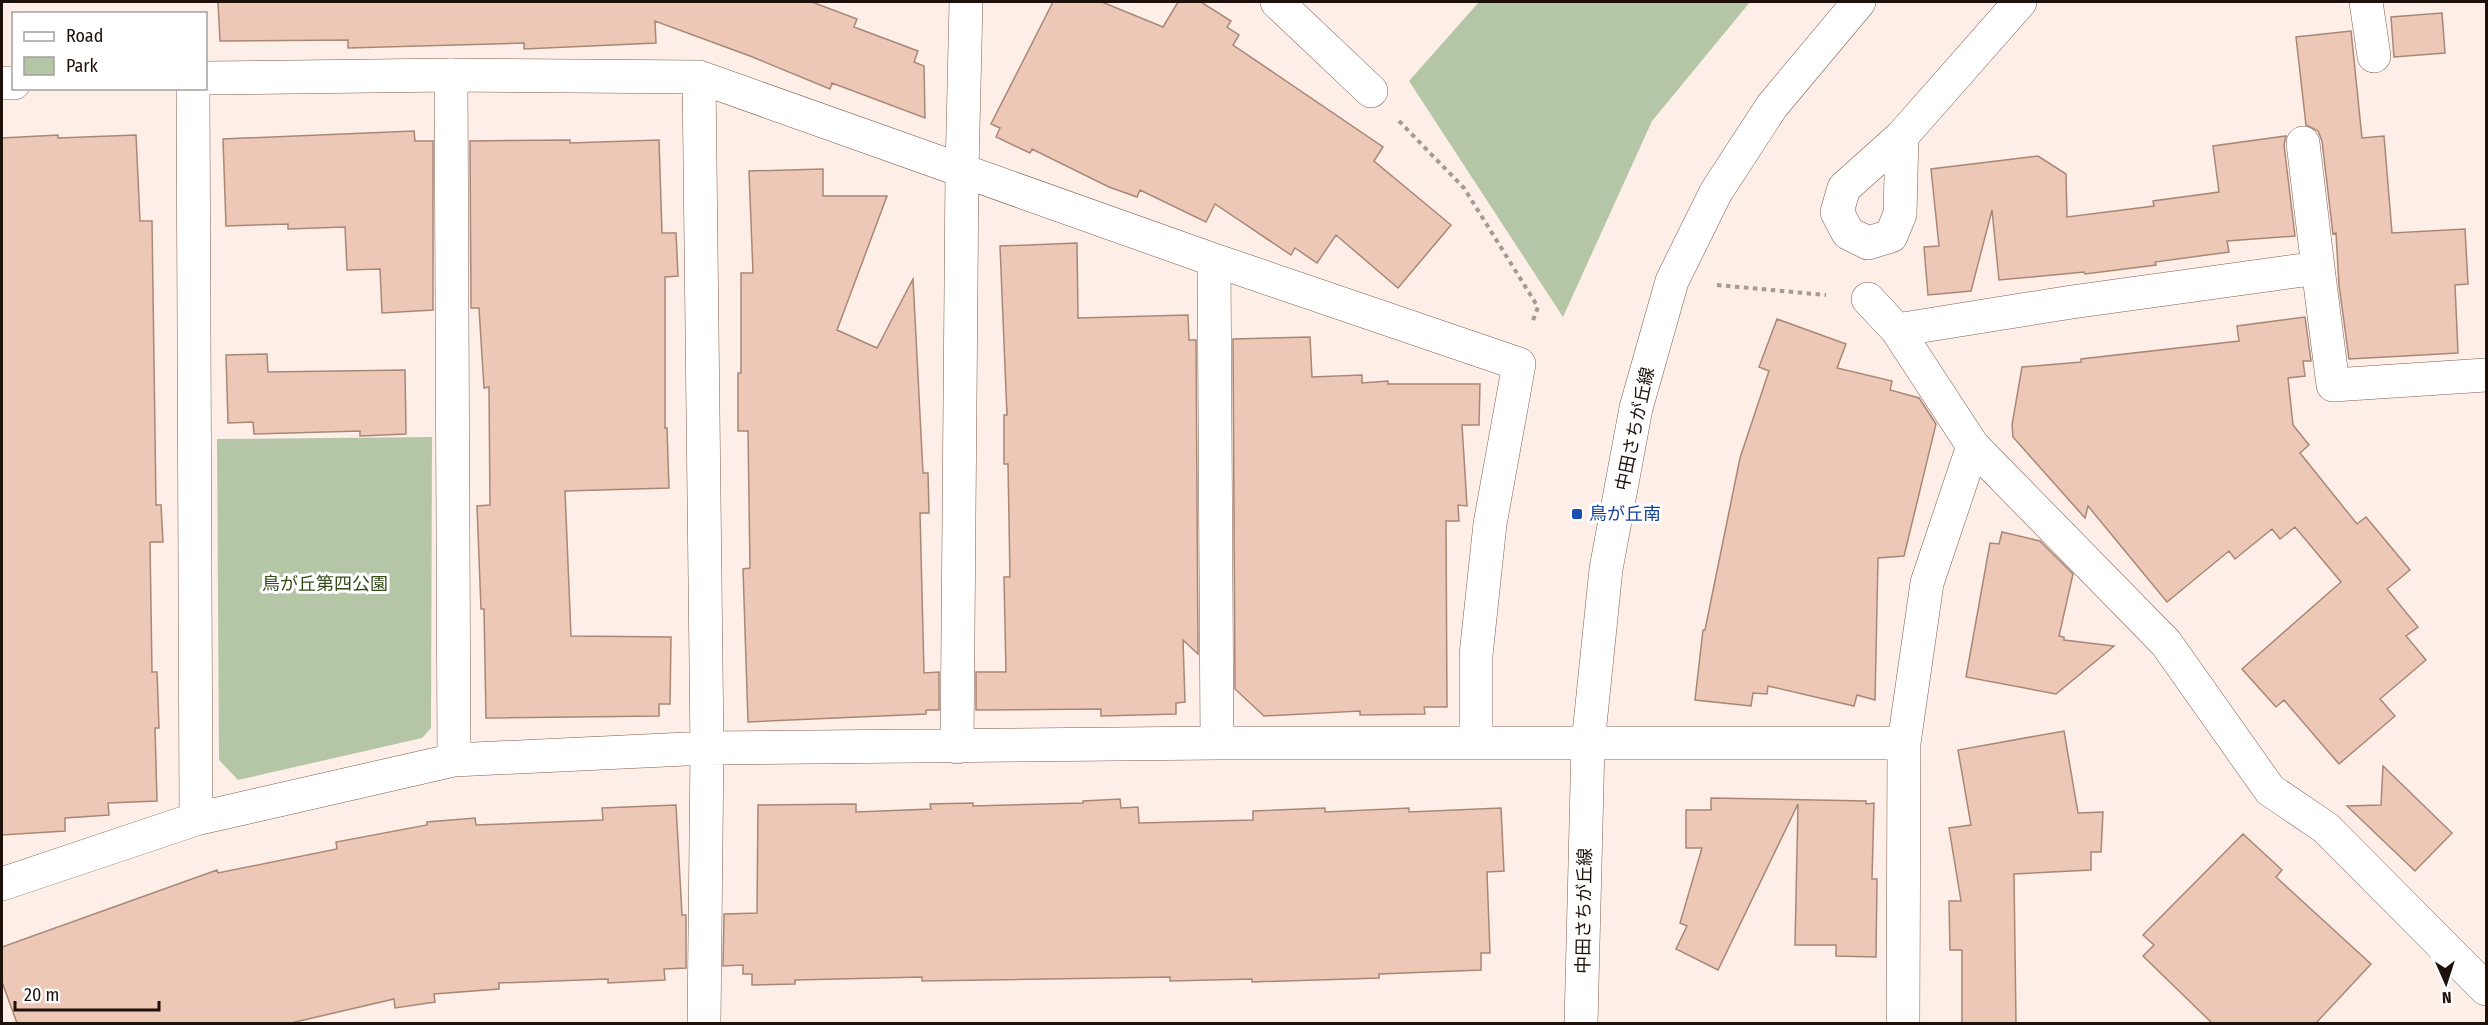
<svg xmlns="http://www.w3.org/2000/svg" width="2488" height="1025" viewBox="0 0 2488 1025" font-family="'Fira Sans Condensed','Noto Sans JP',sans-serif">
<style>
.green{fill:#b5c6a7}
.forest{fill:#b4c6a5}
.building{fill:#eec8b7;stroke:#a98777;stroke-width:1.5}
.lines{fill:none;stroke-linecap:round;stroke-linejoin:round}
.minor-casing{stroke:#7f5f51;stroke-width:34}
.path{stroke:#a79993;stroke-width:4;stroke-dasharray:4.5 4.5;stroke-linecap:butt}
.minor{stroke:#fff;stroke-width:33}
.transit-dot{fill:#1a4fb4;stroke:#fff;stroke-width:2}
.labels{text-anchor:middle;stroke-width:6;stroke-linejoin:round;paint-order:stroke}
.street-label{font-size:18px;fill:#1e110b;stroke:#fff}
.transit-label{font-size:18px;fill:#164399;stroke:#fff;text-anchor:start}
.park-label{font-size:18px;fill:#354b1a;stroke:#fff}
</style>
<rect width="100%" height="100%" fill="#fdeee7"/>
<!-- green -->
<path class="green" d="M432 437 431 728 422 738 238 780 219 760 217 439Z"/>
<!-- forest -->
<path class="forest" d="M1479 2H1750L1652 121 1563 317 1409 81Z"/>
<!-- building -->
<path class="building" d="M218 2H812L857 19 854 27 918 51 914 62 924 66 925 118 832 83 830 89 750 56 655 21 656 43 524 49V43L348 48V40L220 41Z
M1053 2H1102L1163 27 1178 2H1201L1231 21 1227 27 1239 35 1233 45 1383 147 1374 161 1451 225 1398 288 1336 235 1317 263 1295 248 1291 255 1215 204 1206 222 1140 190 1137 197 1109 187 1032 149 1030 153 996 137 1000 128 991 124Z
M2442 13 2445 53 2394 57 2391 17Z
M2351 31 2362 138 2384 136 2392 233 2465 229 2468 284 2455 285 2458 353 2349 359 2339 285 2336 233 2333 234 2322 141 2318 131 2306 125 2296 37Z
M414 131 415 141H433V310L382 313 380 269 347 270 345 227 288 229V224L226 226 223 139Z
M58 135V138L136 135 140 221H152L156 505H161L163 542H150L152 672H157L159 728H155L157 801 108 803 109 815 65 818V831L2 835V138Z
M2286 136 2284 145 2295 236 2227 241 2229 252 2155 262 2156 265 2085 274 2084 272 1999 280 1992 210 1971 291 1928 295 1924 247 1939 246 1931 169 2038 156 2066 174 2067 217 2154 206 2153 201 2219 192 2213 146Z
M570 140V143L659 140 662 233H676L678 276 665 277V428H667L669 488 565 491 571 636 671 637 670 704H659V716L486 718 484 609H481L477 506 490 505 489 387 484 388 479 308H471L470 141Z
M823 169V196H887L837 330 877 348 913 279 923 473H928L929 513H920L924 673 939 672V710H926V714L748 722 743 569 750 568 748 431H738V373H741V273H753L749 171Z
M1077 243 1078 318 1188 315 1189 340H1196L1198 654 1183 640 1185 702 1176 703V714L1101 716V709L976 710V672H1006L1004 577H1010L1008 464H1004V415H1007L1000 246Z
M2305 317 2311 361H2303L2305 376 2288 378 2293 425 2309 445 2300 453 2357 524 2366 517 2410 570 2387 589 2418 627 2406 636 2426 660 2380 699 2395 716 2339 764 2284 700 2276 707 2242 669 2341 582 2295 527 2280 539 2272 529 2235 559 2229 551 2167 602 2088 506 2085 518 2013 437 2012 425 2022 367 2081 362V359L2239 341 2237 326Z
M1777 319 1846 344 1837 368 1892 381 1890 390 1919 398 1936 424 1904 556 1878 558 1875 700 1857 695 1854 706 1768 686 1767 694 1753 693 1751 706 1695 700 1703 630H1705L1740 458 1769 371 1759 367Z
M1310 337 1312 377 1362 375V383L1388 381V384H1480L1479 425H1462L1467 506 1458 505 1459 521H1446L1447 707H1424L1425 714 1360 715V711L1264 716 1235 689 1233 339Z
M267 354 268 372 405 370 406 434 360 436V431L254 434 253 422 228 423 226 355Z
M2002 532 2040 541 2073 574 2059 636 2064 637V640L2114 646 2056 694 1966 677 1990 543 1999 544Z
M2064 731 2078 813 2103 812 2101 852H2091V870L2014 874 2016 1023H1962V950H1950L1949 901H1961L1949 828 1971 825 1958 750Z
M2383 766 2452 833 2415 871 2347 806 2381 805Z
M1711 798 1866 801V804L1874 803 1872 879H1877L1876 957 1836 956V945H1795L1798 804 1718 970 1676 949 1687 926 1680 923 1702 848H1686V810H1711Z
M1120 799 1121 808 1138 807 1139 823 1253 820V811L1325 808V812L1409 808V812L1501 808 1504 871 1487 872 1490 953H1481V970L1379 974V978L1252 982V979L1170 981V977L922 981V977L795 980V984L752 985V974H743V965L723 966 724 914 757 913 758 805 856 804V812L931 809 930 804 973 803V806L1083 803V801Z
M676 805 682 915H686V968L664 969 665 980 608 983V979L499 983V989L434 994 435 1002 395 1008 394 999 291 1023H17L2 982V947L217 870 218 873 337 849 336 842 427 825V822L475 818 476 825 603 820 602 808Z
M2243 834 2282 870 2276 877 2371 964 2316 1023H2212L2143 956 2154 945 2143 935Z"/>
<g class="lines">
<!-- minor casing -->
<g class="minor-casing">
<path id="minor" d="M1277 2 1371 91
M2366 2 2374 56
M451 75 454 760
M699 77 707 748 704 1024
M206 78 451 75 699 77 1214 260 1519 364 1490 524 1476 655V742
M2 83H14
M193 88 196 819
M1902 136 1900 214 1891 236 1868 243 1848 233 1837 212 1844 188 1902 136 2020 2
M2303 143 2318 268
M1214 260 1217 743
M1868 299 1897 330 1973 446 2166 643 2270 790 2326 828 2486 989
M1897 330 2072 302 2318 268 2333 385 2486 375
M957 747 962 171 966 2
M2 884 196 819 454 760 707 748 1217 743H1904
M1581 1024 1588 744 1606 569 1636 408 1672 281 1716 192 1772 106 1859 2
M1903 1024 1904 743 1927 583 1973 446"/>
</g>
<!-- path -->
<path class="path" d="M1399 121 1464 188 1538 307 1532 323
M1717 285 1826 295"/>
<!-- minor -->
<use href="#minor" class="minor"/>
</g>
<!-- markers -->
<rect class="transit-dot" x="1571" y="508" width="12" height="12" rx="3"/>
<g class="labels">
<!-- street labels -->
<g class="street-label">
<text transform="translate(1635 429) rotate(-78)" y="6">中田さちが丘線</text>
<text transform="translate(1584 911) rotate(-89)" y="6">中田さちが丘線</text>
</g>
<!-- transit labels -->
<g class="transit-label">
<text x="1589" y="520">鳥が丘南</text>
</g>
<!-- park labels -->
<g class="park-label">
<text x="325" y="590">鳥が丘第四公園</text>
</g>
</g>
<!-- border -->
<rect width="2488" height="1025" fill="none" stroke="#1e110b" stroke-width="6"/>
<!-- legend -->
<rect x="12" y="12" width="195" height="78" fill="#ffffff" stroke="#a5a09d" stroke-width="1.5"/>
<rect x="24" y="32" width="30" height="9" fill="#ffffff" stroke="#a5a09d" stroke-width="1.5"/>
<text x="66" y="42" font-size="18" fill="#1e110b">Road</text>
<rect x="24" y="57" width="30" height="18" fill="#b5c6a7" stroke="#a5a09d" stroke-width="1.5"/>
<text x="66" y="72" font-size="18" fill="#1e110b">Park</text>
<!-- north arrow -->
<g transform="translate(2446 983) rotate(177)" stroke="#ffffff" stroke-width="4.5" paint-order="stroke">
<path d="M0-4.5L10 22L0 15L-10 22Z" fill="#1e110b"/>
<text y="-9" font-size="16" font-weight="bold" text-anchor="middle" fill="#1e110b">N</text>
</g>
<!-- scale -->
<path d="M15 1001v9h144v-9" fill="none" stroke="#1e110b" stroke-width="3"/>
<text x="24" y="1001" font-size="18" fill="#1e110b" stroke="#ffffff" stroke-width="4.5" paint-order="stroke">20 m</text>
</svg>
